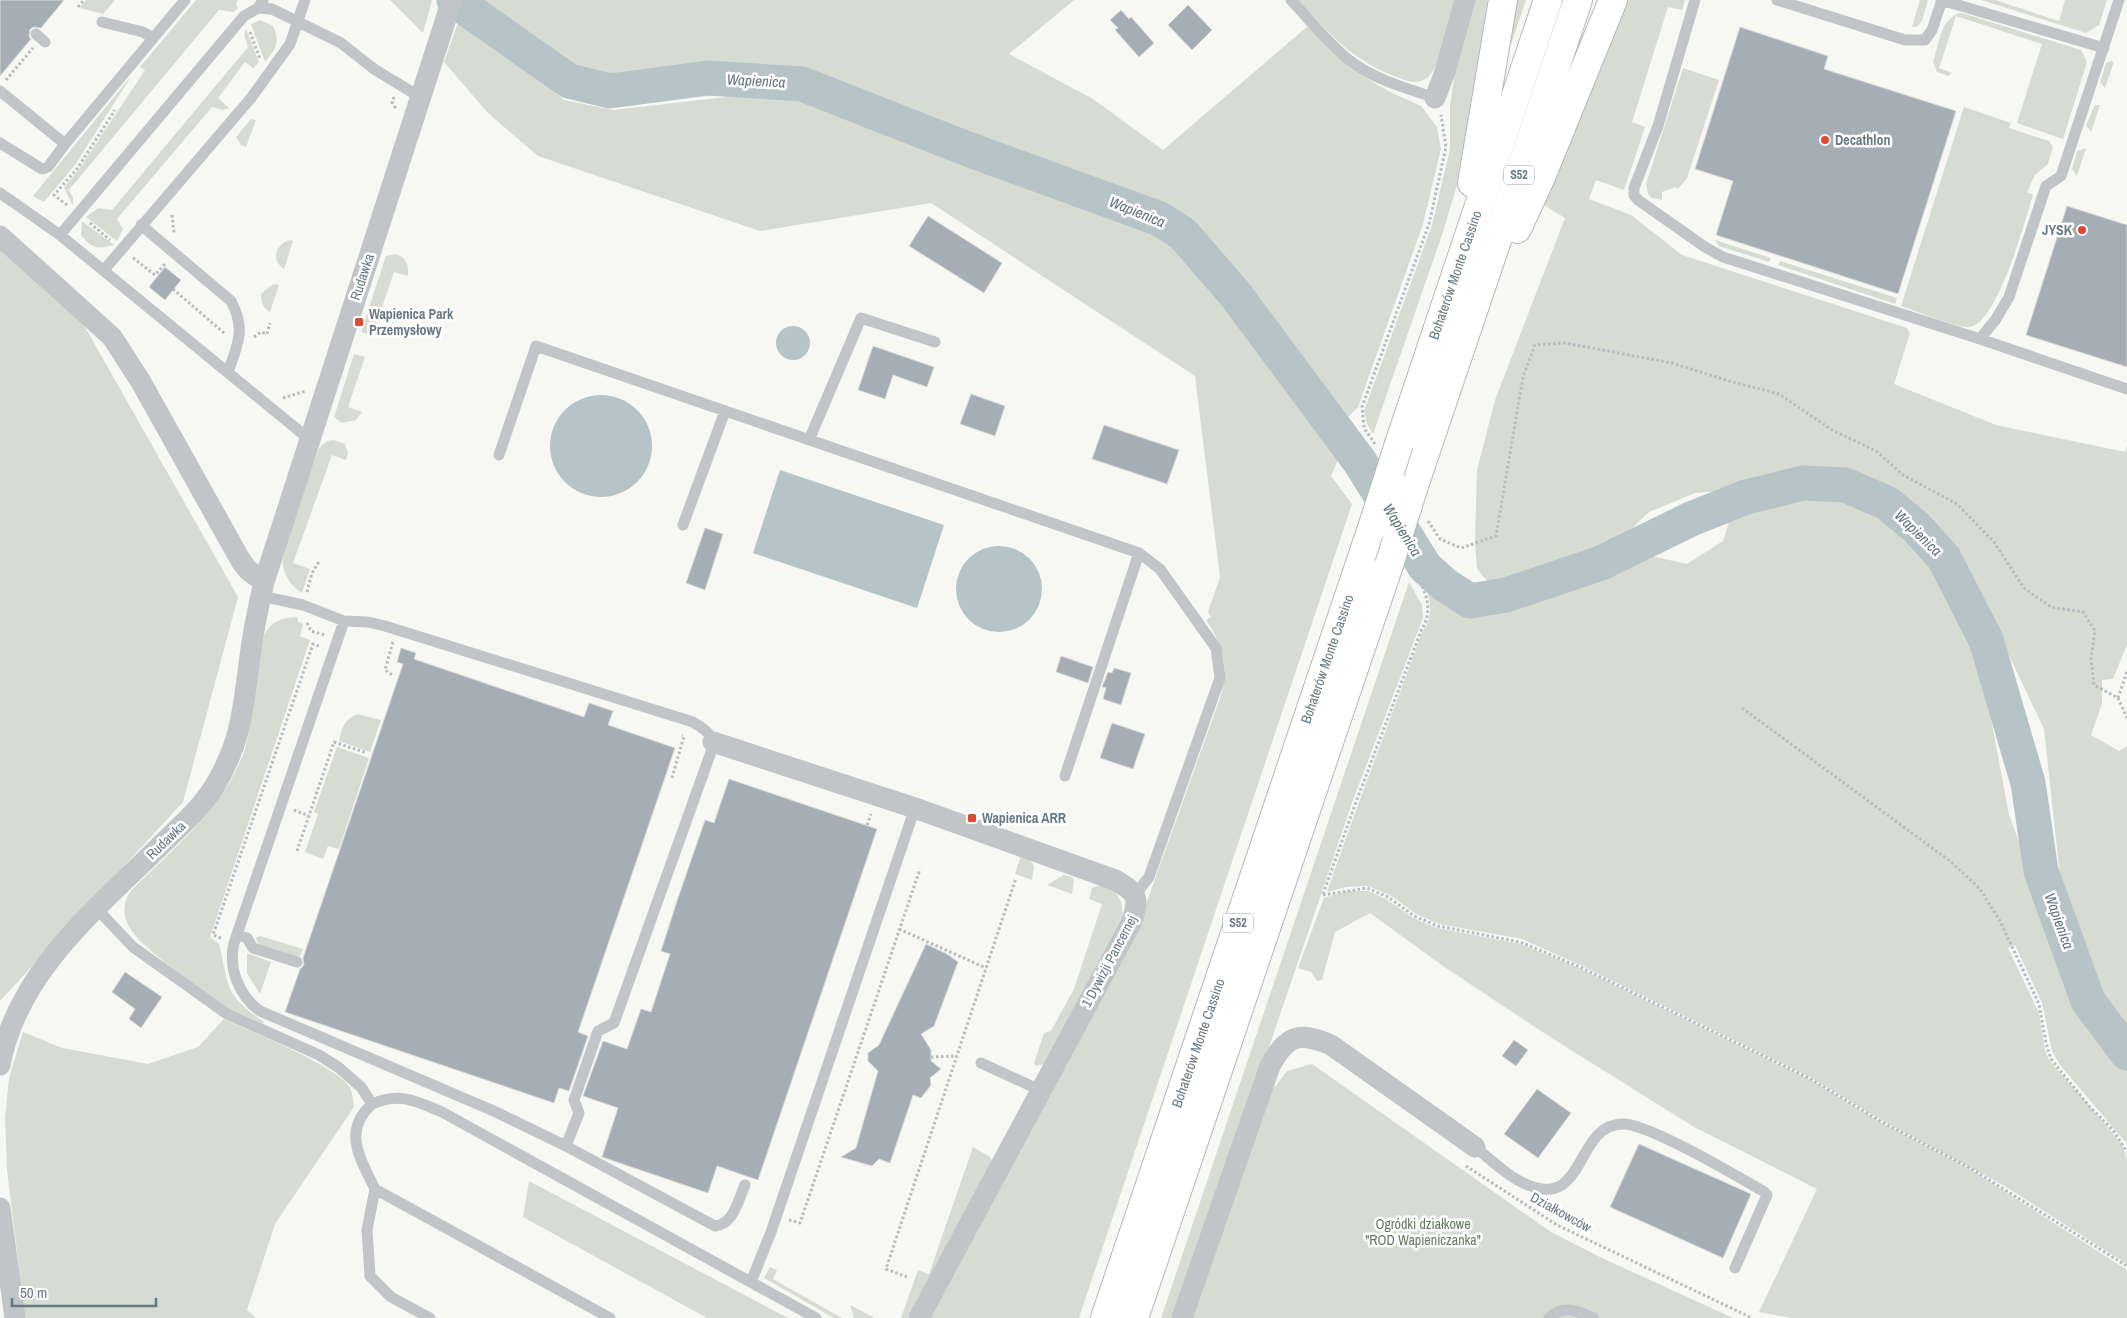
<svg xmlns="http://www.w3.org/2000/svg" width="2127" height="1318" viewBox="0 0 2127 1318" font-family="'Archivo Narrow',sans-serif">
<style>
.green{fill:#d7dcd3}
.water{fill:#b6c3c7}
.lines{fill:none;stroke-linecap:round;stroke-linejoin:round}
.river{stroke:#b6c3c7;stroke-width:35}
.building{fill:#a5aeb4;stroke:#d9d9d7}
.motorway-casing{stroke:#b4b8bb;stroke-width:30}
.path{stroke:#b9bcbe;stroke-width:3;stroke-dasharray:2.5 2.5;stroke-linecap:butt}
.service{stroke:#c1c5c8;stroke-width:11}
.minor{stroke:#c1c5c8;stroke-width:21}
.motorway{stroke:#fff;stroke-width:28}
.motorway-bridge-casing{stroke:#b4b8bb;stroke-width:30;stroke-linecap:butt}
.motorway-bridge{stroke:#fff;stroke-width:28}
.poi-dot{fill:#de4a2d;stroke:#fff;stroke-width:2}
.labels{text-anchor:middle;stroke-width:5;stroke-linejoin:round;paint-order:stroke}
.shield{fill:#fff;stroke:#95a1a9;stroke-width:1}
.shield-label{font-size:12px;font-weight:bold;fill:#677984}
.poi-label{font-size:14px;font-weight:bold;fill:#677984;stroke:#fff;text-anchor:start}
.street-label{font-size:14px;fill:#677984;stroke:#fff}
.park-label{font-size:14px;fill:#677762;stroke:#fff}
.water-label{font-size:15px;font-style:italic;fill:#5e7479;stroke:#fff}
</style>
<rect width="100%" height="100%" fill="#f7f7f4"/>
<!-- green -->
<path class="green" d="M86 0H115L103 14 80 8Z
M196 0H238L236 3 238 9 233 12 219 10 69 190 73 197V206L64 188 80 168 145 70 140 67Z
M390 0H432L423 33Z
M483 0H1074L1009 54 1093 99 1163 150 1308 26 1327 48 1351 69 1388 91 1421 106 1437 127 1441 149 1423 224 1358 407 1348 417 1337 410 1201 231 1162 208 819 75C785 68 755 64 721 66 675 69 628 86 582 70 543 57 513 26 483 0Z
M1298 0H1457C1451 19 1443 62 1429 76 1419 86 1405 81 1394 76 1349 58 1330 34 1298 0Z
M1471 0H1488L1479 73 1463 165 1443 232 1373 434 1367 424 1364 411 1432 225 1450 149V106L1458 52Z
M1513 0H1526L1504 65Z
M1624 0H1685L1682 10 1668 7 1632 122 1645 127 1624 190 1596 180 1589 199 1631 215 1682 255 1907 328 1910 333 1894 384 1996 425 2125 452 2127 446V645L2113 679 2102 680V704L2091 735 2119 751 2127 746V1039L2106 1008 2081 958 2062 894 2044 729 1981 597 1953 553 1924 521 1901 500 1868 483 1832 473 1785 470 1719 491 1695 493 1649 512 1628 532 1550 567 1489 583 1477 569 1475 542 1477 470 1495 400 1565 218 1542 204Z
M1920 0H1928L1922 21 1916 27H1912Z
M1981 0H1995L2059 21 2065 0H2107L2099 25 2086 33Z
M1962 13 2081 50 2087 62 2063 139 2017 123 2042 44 1956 16 1939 68 1952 73 1948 76 1937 72 1933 62C1939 44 1941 16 1962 13Z
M461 14 564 100 613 110 744 95 801 100 962 163 1150 227 1186 255 1214 286 1340 455 1331 476 1352 504 1079 1318H928L1145 907 1220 698C1229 668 1224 646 1206 620L1211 617 1208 612 1220 577 1195 376 931 203 760 231 538 156 488 113 444 62Z
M260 20 273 26C281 42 275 50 265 62L251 24Z
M246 29 259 62 253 68 245 62 218 98 229 108 223 110 212 107 117 219 123 229 117 241 86 217 98 208 112 210 248 47 244 35Z
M2110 61 2114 62 2105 88 2100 82 2106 63Z
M1683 68 1719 80 1687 178 1678 189 1676 187 1662 192V200L1652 198 1648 194 1646 184Z
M132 75 75 165 44 202 33 196Z
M2095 105H2100L2091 132 2086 125Z
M1964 107 2011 123 2009 128 2049 141 2053 147 2048 164 2035 175 2027 192 2033 195C2025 220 1998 322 1970 327 1959 329 1914 310 1901 306Z
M251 119 256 120 246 147 241 145 236 137Z
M2086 148 2077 176 2072 169 2077 151Z
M82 222H83L114 245C98 250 91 248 81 235Z
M290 240 293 241 284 269C270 259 276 244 290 240Z
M1715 240 1771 258 1769 262 1719 246Z
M0 244 77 313 238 597 183 802 0 1001Z
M396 254C407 258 409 266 408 276L394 272 372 336 361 332 386 256Z
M1780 261 1897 298 1895 304 1778 265Z
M273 284 279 285 270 312C263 308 261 303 261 294Z
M354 354 365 357 348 407 362 412 356 420 342 423 334 417Z
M334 440 345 444 348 453 346 460 332 455 293 563 310 569 302 593C292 587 285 577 283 566 281 546 311 471 319 448L327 441Z
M1827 492 1862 501 1905 534 1945 580 1974 647 1987 697 2009 815 2056 940 2065 973 2087 1016 2127 1070V1144L2060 1065 2052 1051 2042 1003 2015 945 2008 948 2039 1013 2045 1050 2049 1060 2112 1132 2122 1145 2127 1159V1264L2003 1185 1881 1120 1810 1077 1580 965 1522 939 1439 924 1416 914 1390 895 1368 886 1347 887 1327 892C1357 804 1391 719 1422 632 1437 611 1428 596 1421 574L1452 602 1478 608 1517 600 1583 578 1642 554 1687 564 1723 541 1731 516 1774 498Z
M1409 582 1422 605 1423 618 1353 800 1177 1318H1161Z
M297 617 298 622 303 624 300 636 310 640 210 937 219 944C230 989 223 993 264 1022L263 1024C253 1019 241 1015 231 1010 209 997 140 947 129 927 122 914 123 902 131 891 173 848 225 808 245 749 255 718 251 652 267 630 274 620 286 617 297 617Z
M357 714 381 720 370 752 339 741C342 728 344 720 357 714Z
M337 747 369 758 339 849 328 846 323 859 305 852 318 814 314 812Z
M1021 856 1029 858 1034 866 1032 880 1015 874Z
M1064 875 1072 877 1074 880 1072 894 1047 885Z
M1103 884C1117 892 1124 899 1122 917L1044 1064 1036 1066 1034 1063 1044 1033 1051 1031 1074 989 1102 904 1089 899 1092 888Z
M1348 891H1368L1386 899 1413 918 1437 928 1521 944 1579 968 1809 1079 1880 1122 1970 1169 2127 1270V1318H1791L1759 1312 1817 1189 1694 1127 1547 1035 1443 966 1370 913 1335 932 1322 980 1317 981 1311 972 1298 968 1324 898Z
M260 936 303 949 299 957 258 944 256 938Z
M247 953 271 962 260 994 247 973Z
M224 1019C249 1031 340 1067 350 1088 353 1093 353 1102 354 1107L275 1224 247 1310 256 1318H25L7 1170 5 1118 9 1078 23 1032 62 1048 148 1064 198 1047Z
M1312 1064 1551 1232 1602 1258 1733 1318H1187L1268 1096 1287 1071Z
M973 1147 990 1157 992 1162 908 1318H901L918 1270 929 1274Z
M529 1181 788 1318H707L523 1217Z
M770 1267 777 1270 773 1279 842 1318H834L764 1278Z
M850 1305 875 1318H854Z"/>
<!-- water -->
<path class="water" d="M776 343a17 17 0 1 1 34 0a17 17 0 1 1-34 0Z
M550 446a51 51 0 1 1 102 0a51 51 0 1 1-102 0Z
M780 470 944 525 917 608 753 553Z
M956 589a43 43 0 1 1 86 0a43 43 0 1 1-86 0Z"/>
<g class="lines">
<!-- river -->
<path class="river" d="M454 0 569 81 610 91 708 78 802 84 965 148 1160 219 1183 234 1235 294 1360 462 1425 567 1445 585 1470 601 1506 595 1601 563 1691 519 1746 497 1803 483 1845 485 1887 503 1917 528 1944 558 1986 640 2028 783 2041 871 2088 1001 2127 1053"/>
</g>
<!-- building -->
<path class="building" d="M0 0H64L41 28 34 27 30 29 29 36 31 39 0 76Z
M1188 5 1212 30 1192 50 1168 25Z
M1121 10 1129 19 1131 17 1154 43 1139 57 1115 30 1118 28 1110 20Z
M1740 27 1828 56 1824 69 1956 111 1898 294 1716 235 1733 181 1695 169Z
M2067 206 2127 225V367L2026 335Z
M928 216 1002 263 984 293 909 246Z
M165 267 181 280 165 300 149 287Z
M873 346 934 367 927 387 893 375 885 399 858 390Z
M971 394 1005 406 995 436 960 424Z
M1104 425 1179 450 1167 484 1092 459Z
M705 528 723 534 705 590 686 583Z
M401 648 416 653 414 659 584 717 589 703 613 711 608 725 675 748 578 1032 588 1036 569 1091 559 1088 554 1103 285 1012 300 969 304 965 303 958 403 664 397 662Z
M1061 656 1093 667 1088 683 1056 672Z
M1114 668 1131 673 1121 705 1103 699 1106 688 1102 687 1108 672 1112 673Z
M1112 723 1145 734 1133 769 1100 758Z
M729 779 877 829 758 1180 717 1166 708 1193 602 1157 618 1108 583 1096 603 1041 627 1049 641 1009 651 1012 670 954 661 951 677 901 705 820 714 823Z
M926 944 947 954 958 962 934 1026 921 1034 931 1050V1061L941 1069 930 1078 931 1085 921 1098 913 1095 890 1163 879 1159 872 1166 841 1157 856 1148 878 1071 868 1061V1053L879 1045Z
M125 972 162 997 141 1028 129 1019 135 1009 112 992Z
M1514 1040 1528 1050 1516 1066 1502 1056Z
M1537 1089 1571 1113 1538 1158 1504 1134Z
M1639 1144 1751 1194 1723 1258 1610 1207Z"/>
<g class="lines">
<!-- motorway casing -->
<g class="motorway-casing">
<path id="motorway" d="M1472 183 1503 0
M1517 229 1541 177 1613 0
M1399 444 1548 0
M1414 486 1578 0
M1105 1318 1372 528
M1134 1318 1389 565"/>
</g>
<!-- path -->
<path class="path" d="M78 7 84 0
M250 32 260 59
M6 80 33 48
M394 97 392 102 396 109
M67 205 54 195 77 169 115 110
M172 215 174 233
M90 223 110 240
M133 258 155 275 165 264
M173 289 224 333
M254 337 261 332 267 334 270 323
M283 398 306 391
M1375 444 1364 428 1362 407 1429 224 1446 147 1441 115
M1428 521 1440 539 1461 548 1496 536 1523 377 1535 345 1565 343 1672 363 1729 381 1779 394 1832 430 1876 451 1903 475 1957 504 1994 542 2024 588 2051 607 2083 612 2095 631 2091 658 2094 685 2118 698 2127 718
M307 592 312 573 320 560
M307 623 311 631 325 635
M393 642 385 670 394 676
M2118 698 2127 671
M1742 708 1950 861 1980 889 2000 921 2039 1004 2046 1043 2051 1059 2089 1106 2113 1130 2127 1152
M672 778 684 736 682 735
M294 810 309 816
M867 825 871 814
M297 851 334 742 367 753
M1323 894 1356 802 1421 631C1434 609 1426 595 1417 573
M1323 895 1367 888 1388 897 1414 916 1438 926 1520 942 1580 967 1809 1078 1880 1121 1970 1168 2127 1266
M899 929 986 968
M221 938 213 935 313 644 321 647
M931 1057 957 1056
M1466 1166 1557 1225 1752 1318
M789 1220 800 1223 920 869
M907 1277 886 1269 1016 878"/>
<!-- service -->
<path class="service" d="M1291 0C1311 21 1330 46 1353 63 1378 81 1407 88 1435 98
M1695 0 1658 126 1634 188V195L1638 200 1705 247 1723 257 1980 339 2127 389
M1777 0 1905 40H1925L1932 30 1942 0
M1941 0 2104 48
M258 8 272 9 341 43 374 69 420 97
M102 22 143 32 153 38
M36 34 45 42
M0 91 65 144 185 0
M0 143 42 169 48 167 65 144
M0 193 60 235 309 439
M141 225 231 301C246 329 238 344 228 372
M60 235 244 16 258 8 263 0
M104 270 251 98 290 44 305 0
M1980 339 1996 319 2009 297 2046 186 2061 176 2119 0
M809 440 861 318 935 342
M499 455 536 346 1139 553 1160 569 1216 648 1220 678 1149 877 1135 895
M683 525 725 411
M261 596 303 605 344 621 368 622 385 626 693 722C706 730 715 735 711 752L614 1023 598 1031 574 1100 579 1113 566 1146
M344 621 234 943C228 968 239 996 260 1011L496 1112 566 1146 715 1226C734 1224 738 1200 745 1185
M1065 776 1139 553
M97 909 133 947 227 1014 319 1055 338 1067 361 1087 372 1104C400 1092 416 1101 442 1112L816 1318
M237 935 247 938 253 948 297 962
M981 1063 1040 1090
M372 1104C342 1131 360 1158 375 1189L610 1318
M1475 1147C1490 1159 1511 1179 1528 1185 1586 1209 1575 1125 1622 1124 1648 1123 1736 1176 1763 1191L1767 1195 1735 1268
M375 1189 367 1230 370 1276 391 1297 430 1318
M751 1282 771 1232 915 808
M1549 1318C1563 1304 1577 1311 1594 1318"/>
<!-- minor -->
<path class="minor" d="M1435 98 1445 72 1465 0
M0 236 112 337 141 382 241 561 248 570 264 582
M713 742 915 808 1115 880C1138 893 1140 898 1131 923L919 1318
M0 1065C17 973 95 910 158 848 177 829 200 810 214 787 244 738 243 703 251 649 254 627 259 604 264 582L452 0
M0 1208 15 1318
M1182 1318 1270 1066C1287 1035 1299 1031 1331 1045L1475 1147"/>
<!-- motorway -->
<use href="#motorway" class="motorway"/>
<!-- motorway-bridge casing -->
<g class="motorway-bridge-casing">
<path id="motorway-bridge" d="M1372 528 1399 444
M1389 565 1414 486"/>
</g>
<!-- motorway-bridge -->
<use href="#motorway-bridge" class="motorway-bridge"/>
</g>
<!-- markers -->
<g class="poi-dot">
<circle cx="1825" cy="140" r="5"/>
<circle cx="2082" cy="230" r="5"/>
<rect x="354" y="317" width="10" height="10" rx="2.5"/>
<rect x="967" y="813" width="10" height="10" rx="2.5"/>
</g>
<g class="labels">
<!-- shield labels -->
<g class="shield">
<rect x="1504" y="165.5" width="30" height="19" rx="4"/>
<rect x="1223" y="913.5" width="30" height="19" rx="4"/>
</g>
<g class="shield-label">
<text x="1519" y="179">S52</text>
<text x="1238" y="927">S52</text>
</g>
<!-- poi labels -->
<g class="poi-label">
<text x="1835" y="145">Decathlon</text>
<text x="2072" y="235" text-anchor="end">JYSK</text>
<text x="369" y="319">Wapienica Park<tspan x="369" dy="16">Przemysłowy</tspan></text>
<text x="982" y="823">Wapienica ARR</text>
</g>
<!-- street labels -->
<g class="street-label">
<text transform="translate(1455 275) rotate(-71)" y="5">Bohaterów Monte Cassino</text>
<text transform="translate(362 277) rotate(-72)" y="5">Rudawka</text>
<text transform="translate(1327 659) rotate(-71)" y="5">Bohaterów Monte Cassino</text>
<text transform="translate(166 840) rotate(-44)" y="5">Rudawka</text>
<text transform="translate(1109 961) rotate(-62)" y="5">1 Dywizji Pancernej</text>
<text transform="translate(1198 1043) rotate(-71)" y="5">Bohaterów Monte Cassino</text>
<text transform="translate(1561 1212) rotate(29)" y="5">Działkowców</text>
</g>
<!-- park labels -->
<g class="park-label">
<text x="1423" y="1229">Ogródki działkowe<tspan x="1423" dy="16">"ROD Wapieniczanka"</tspan></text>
</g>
<!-- water labels -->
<g class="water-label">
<text transform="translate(756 81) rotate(3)" y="5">Wapienica</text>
<text transform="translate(1137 212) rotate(22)" y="5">Wapienica</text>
<text transform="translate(1402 530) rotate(58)" y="5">Wapienica</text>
<text transform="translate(1918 533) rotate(44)" y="5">Wapienica</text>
<text transform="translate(2059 921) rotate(70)" y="5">Wapienica</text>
</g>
</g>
<!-- scale -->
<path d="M12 1298v8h144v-8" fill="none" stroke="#677984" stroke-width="2.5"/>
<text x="20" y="1298" font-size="15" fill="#677984" stroke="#ffffff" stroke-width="4" paint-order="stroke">50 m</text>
</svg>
